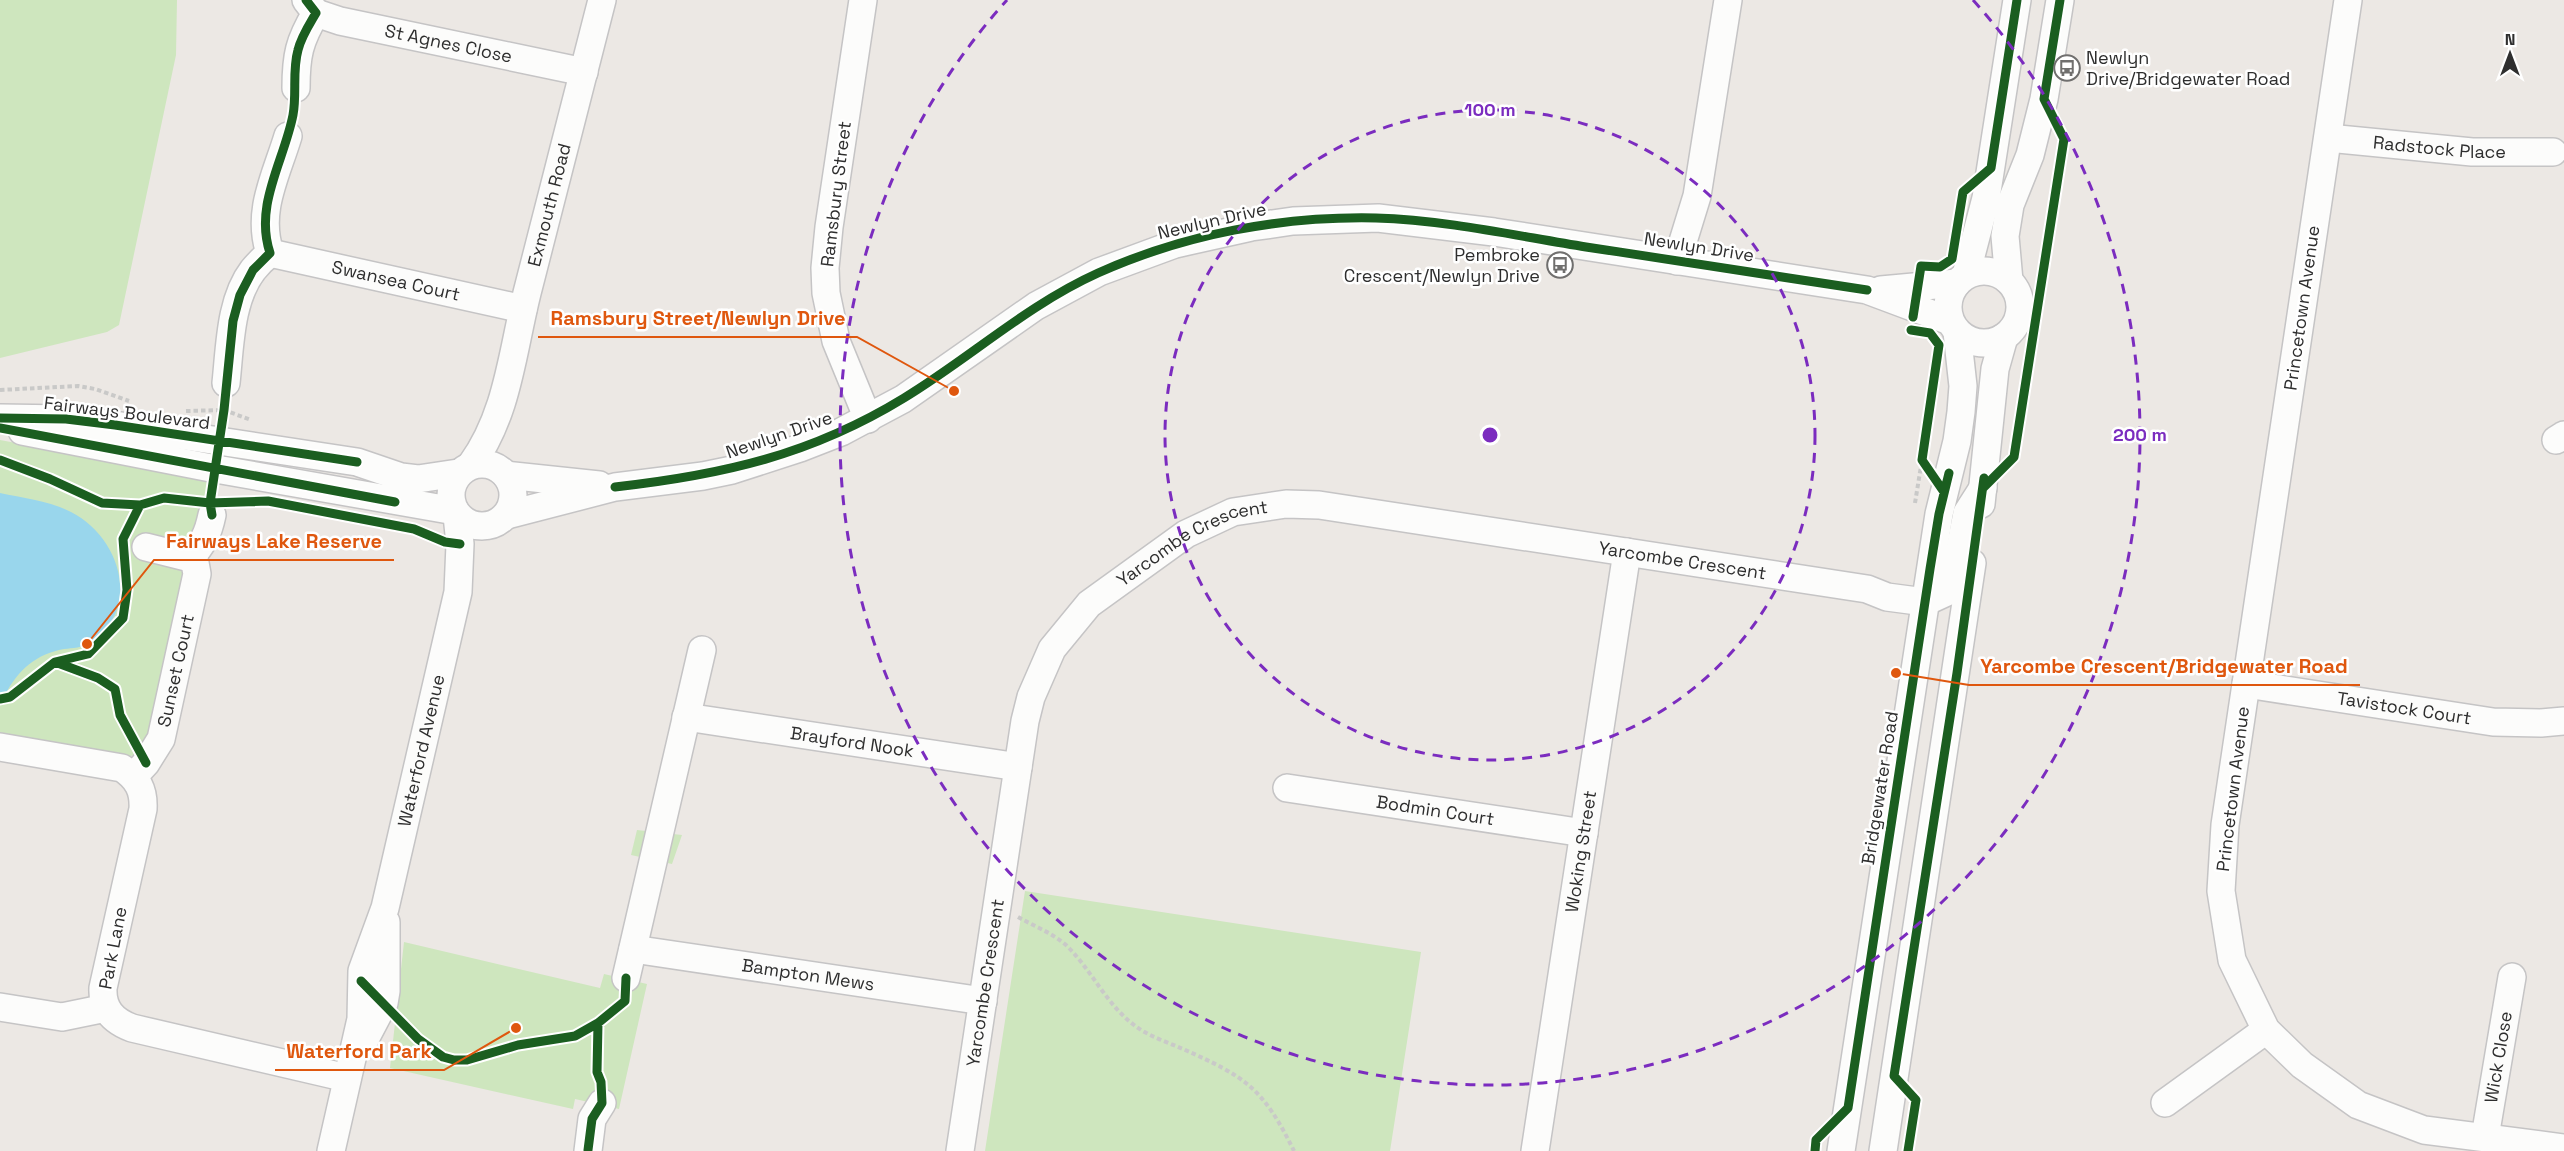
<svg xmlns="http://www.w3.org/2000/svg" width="2564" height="1151" viewBox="0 0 2564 1151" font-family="'Space Grotesk',sans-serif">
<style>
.green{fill:#cee6be}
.water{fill:#99d6ec}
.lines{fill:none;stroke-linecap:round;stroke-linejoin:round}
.minor-casing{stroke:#c5c4c5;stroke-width:30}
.path{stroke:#c9c9c8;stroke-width:4;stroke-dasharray:4.5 3;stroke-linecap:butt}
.minor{stroke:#fcfcfb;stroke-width:27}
.cycleway-casing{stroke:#fff;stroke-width:13}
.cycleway{stroke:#1b5e20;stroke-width:9}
.ring{fill:none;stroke:#7b2cbf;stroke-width:3;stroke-dasharray:10 8}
.labels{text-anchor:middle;stroke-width:5;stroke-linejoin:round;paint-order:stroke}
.street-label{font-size:18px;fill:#2e2e2e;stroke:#fff}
.poi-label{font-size:18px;fill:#2e2e2e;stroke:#fff;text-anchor:start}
.centre{fill:#7b2cbf;stroke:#fff;stroke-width:3}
.ring-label{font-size:18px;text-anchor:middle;font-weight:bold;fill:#7b2cbf;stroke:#fff;stroke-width:5;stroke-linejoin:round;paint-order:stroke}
.leader{fill:none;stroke:#df570e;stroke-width:2}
.callout-dot{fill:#df570e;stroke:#fff;stroke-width:2}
.callout-label{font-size:20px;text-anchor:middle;font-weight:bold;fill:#df570e;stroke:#fff;stroke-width:5;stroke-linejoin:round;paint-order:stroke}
</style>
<rect width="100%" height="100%" fill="#ece8e4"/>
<!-- green -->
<path class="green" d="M0 0H177L176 55 119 325 107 332 0 358Z
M0 440 210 479 204 511 190 539 181 543 180 569 185 577 152 739C144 749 139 756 125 757L0 737Z
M637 830 682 835 672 864 631 855Z
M1025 891 1421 952 1390 1151H985Z
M404 942 600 988 604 974 647 984 619 1109 575 1099 573 1109 390 1068Z"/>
<!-- water -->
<path class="water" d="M0 493C23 498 50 501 71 512 120 537 143 608 90 643 82 648 73 648 64 649 36 654 18 670 5 695H0Z"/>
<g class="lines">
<!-- minor casing -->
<g class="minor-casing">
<g id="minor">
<path d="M863 0 829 227 825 268 826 293 836 341 868 419"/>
<path d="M2348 0 2225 825 2221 891 2232 960 2266 1030 2302 1065 2358 1105 2424 1130 2564 1148"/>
<path id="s1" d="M316 13 340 21 584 72"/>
<path d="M296 88C296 56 299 41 316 13L306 0"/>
<path id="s2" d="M2328 138 2472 152H2553"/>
<path id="s3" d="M270 253 523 309"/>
<path d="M1677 261 1697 196 1728 0"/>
<circle cx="1984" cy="307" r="36"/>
<path d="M1966 275 1986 198 2017 0"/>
<path d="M2009 281 2005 236 2010 205 2030 155 2044 99 2060 0"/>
<path d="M1881 290 1957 283"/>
<path d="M226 383C230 346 230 300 253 270 258 264 264 258 270 253 256 211 276 176 288 136"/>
<path d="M0 418 66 419 120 426 357 462 401 477 418 479 458 473"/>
<path d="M22 431 216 469 455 511"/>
<path d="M2556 440 2564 435"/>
<circle cx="482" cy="495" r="31"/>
<path id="s4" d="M471 465C508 414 512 353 527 293 552 195 577 98 602 0"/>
<path d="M506 475 599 485"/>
<path d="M1981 504 1995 369 2004 337"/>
<path d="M507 515 615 487 703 476 732 470 800 448 841 432 903 399 1036 306 1099 272 1175 244 1251 227 1293 221 1378 218 1494 232 1867 290 1950 321"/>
<path d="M190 558C203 544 208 534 212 515"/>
<path id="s5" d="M2246 684 2493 722 2541 723 2564 721"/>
<path id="s6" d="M686 717 1018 767"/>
<path d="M0 747 122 768C138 779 144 790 143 809L103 988C102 1009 113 1021 132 1028L347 1078"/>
<path id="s7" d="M134 776 146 763 161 739 197 574 195 563 190 558 146 547"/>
<path id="s8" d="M1287 788 1584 833"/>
<path id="s9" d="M633 949 983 1001"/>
<path d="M626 978 702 650"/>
<path d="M0 1007 62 1017 106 1008"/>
<path d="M364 1041 384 1003 386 991V922"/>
<path d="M2165 1103 2266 1030"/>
<path id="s10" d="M2485 1137 2512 977"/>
<path id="s11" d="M331 1151 361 1019 362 971 385 908 458 592 460 544 457 515"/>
<path d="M588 1151 592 1119 602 1103"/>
<path id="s12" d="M960 1151 1025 721 1031 697 1052 649 1089 604 1186 534 1233 512 1286 504 1319 505 1867 589 1887 597 1925 602 1949 591 1953 585 1967 513 1983 488"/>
<path id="s13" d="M1535 1151 1627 552"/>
<path d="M1841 1151 1939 514 1957 441 1961 412 1963 386 1957 332"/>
<path d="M1883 1151 1972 563"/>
</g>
</g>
<!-- path -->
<path class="path" d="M0 390 78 386 95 389 129 401
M186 411 224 410 251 420
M1915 503 1922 460
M1018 917C1034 926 1052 933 1066 945 1091 969 1106 1004 1134 1025 1148 1036 1167 1042 1183 1049 1246 1077 1263 1088 1294 1151"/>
<!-- minor -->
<use href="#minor" class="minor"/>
<!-- cycleway casing -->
<g class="cycleway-casing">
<path id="cycleway" d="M1913 317 1921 266 1940 267 1952 259 1963 192 1991 168 2017 0
M1911 330 1930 333 1939 345 1922 460 1944 492
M0 418 66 419 115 425 357 462
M0 428 395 502
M0 460 50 479 102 503 140 505 164 498 210 503 224 410 233 321 240 295 253 270 270 253C254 205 284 161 293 115 297 94 292 71 298 50 301 37 309 25 316 13L306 0
M615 487C722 475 811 455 904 398 970 358 1027 305 1098 273 1185 234 1281 216 1376 218 1446 220 1517 236 1586 247 1680 261 1774 276 1867 290
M1983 488 2014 457 2064 139 2044 99 2060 0
M212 515 210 503 268 501 414 529 445 542 460 544
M55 662 98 678 115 689 120 715 146 763
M0 699 10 697 55 662 88 654 123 618 127 590 123 539 140 505
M361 981 418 1039 443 1057 454 1060H467L518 1045 575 1036 598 1023 625 1001 626 978
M588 1150 592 1119 602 1103 601 1082 597 1072 598 1023
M1815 1151 1816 1140 1848 1108 1930 569 1939 514 1949 473
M1908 1151 1916 1100 1894 1076 1957 673 1984 478"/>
</g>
<!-- cycleway -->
<use href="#cycleway" class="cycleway"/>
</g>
<!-- distance rings -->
<g class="ring">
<circle cx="1490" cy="435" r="325"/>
<path d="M1973 0A650 650 0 1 1 1007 0"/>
</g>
<!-- icons -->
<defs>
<g id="bus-ring" transform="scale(1.35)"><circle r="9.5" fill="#fff" stroke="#706f6e" stroke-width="1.5"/><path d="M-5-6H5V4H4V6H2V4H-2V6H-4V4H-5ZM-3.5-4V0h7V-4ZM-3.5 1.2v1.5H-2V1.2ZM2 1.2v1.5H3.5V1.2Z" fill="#706f6e"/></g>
</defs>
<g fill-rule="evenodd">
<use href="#bus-ring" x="2067" y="68"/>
<use href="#bus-ring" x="1560" y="265"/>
</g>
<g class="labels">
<!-- street labels -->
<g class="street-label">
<text dy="6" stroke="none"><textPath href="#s1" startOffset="136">St Agnes Close</textPath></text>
<text dy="6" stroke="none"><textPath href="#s2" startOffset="112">Radstock Place</textPath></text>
<text transform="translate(836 194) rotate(-83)" y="6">Ramsbury Street</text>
<text dy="6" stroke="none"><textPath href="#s4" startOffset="273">Exmouth Road</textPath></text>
<text transform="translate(1212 221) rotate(-13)" y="6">Newlyn Drive</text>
<text transform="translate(1699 247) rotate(9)" y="6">Newlyn Drive</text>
<text dy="6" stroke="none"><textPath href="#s3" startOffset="129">Swansea Court</textPath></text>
<text transform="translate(2302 308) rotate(-82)" y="6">Princetown Avenue</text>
<text transform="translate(127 413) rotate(7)" y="6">Fairways Boulevard</text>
<text transform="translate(779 435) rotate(-19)" y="6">Newlyn Drive</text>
<text dy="6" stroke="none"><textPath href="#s12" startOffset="692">Yarcombe Crescent</textPath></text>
<text dy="6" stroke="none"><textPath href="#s12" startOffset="1196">Yarcombe Crescent</textPath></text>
<text dy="6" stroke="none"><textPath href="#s7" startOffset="116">Sunset Court</textPath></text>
<text dy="6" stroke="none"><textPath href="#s5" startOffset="160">Tavistock Court</textPath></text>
<text dy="6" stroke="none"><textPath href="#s6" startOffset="168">Brayford Nook</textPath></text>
<text dy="6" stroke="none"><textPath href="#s11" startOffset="412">Waterford Avenue</textPath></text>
<text transform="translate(1880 788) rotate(-81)" y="6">Bridgewater Road</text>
<text transform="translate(2233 789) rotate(-83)" y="6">Princetown Avenue</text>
<text dy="6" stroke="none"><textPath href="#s8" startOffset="150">Bodmin Court</textPath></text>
<text dy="6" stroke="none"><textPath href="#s13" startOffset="303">Woking Street</textPath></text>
<text transform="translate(113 948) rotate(-79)" y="6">Park Lane</text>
<text dy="6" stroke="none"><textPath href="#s9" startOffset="177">Bampton Mews</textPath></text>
<text dy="6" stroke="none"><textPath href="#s12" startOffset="170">Yarcombe Crescent</textPath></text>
<text dy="6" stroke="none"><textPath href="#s10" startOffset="81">Wick Close</textPath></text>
</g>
<!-- poi labels -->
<g class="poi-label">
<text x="2086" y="64">Newlyn<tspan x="2086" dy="21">Drive/Bridgewater Road</tspan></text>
<text x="1540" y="261" text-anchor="end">Pembroke<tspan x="1540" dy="21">Crescent/Newlyn Drive</tspan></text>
</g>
</g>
<circle cx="1490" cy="435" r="9" class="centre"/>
<g class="ring-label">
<text x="1490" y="116">100 m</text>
<text x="2140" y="441">200 m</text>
</g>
<!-- callouts -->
<path class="leader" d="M954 391L857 337H538M87 644L154 560H394M1896 673L1969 685H2360M516 1028L444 1070H275"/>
<g class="callout-dot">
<circle cx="954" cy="391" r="6"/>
<circle cx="87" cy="644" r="6"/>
<circle cx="1896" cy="673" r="6"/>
<circle cx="516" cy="1028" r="6"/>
</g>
<g class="callout-label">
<text x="698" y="325">Ramsbury Street/Newlyn Drive</text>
<text x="274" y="548">Fairways Lake Reserve</text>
<text x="2164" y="673">Yarcombe Crescent/Bridgewater Road</text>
<text x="359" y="1058">Waterford Park</text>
</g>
<!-- north arrow -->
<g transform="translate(2510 54)" stroke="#ffffff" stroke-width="4.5" paint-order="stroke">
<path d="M0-4.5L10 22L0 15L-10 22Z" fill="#2e2e2e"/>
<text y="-9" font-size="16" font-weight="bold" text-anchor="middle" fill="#2e2e2e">N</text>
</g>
</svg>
